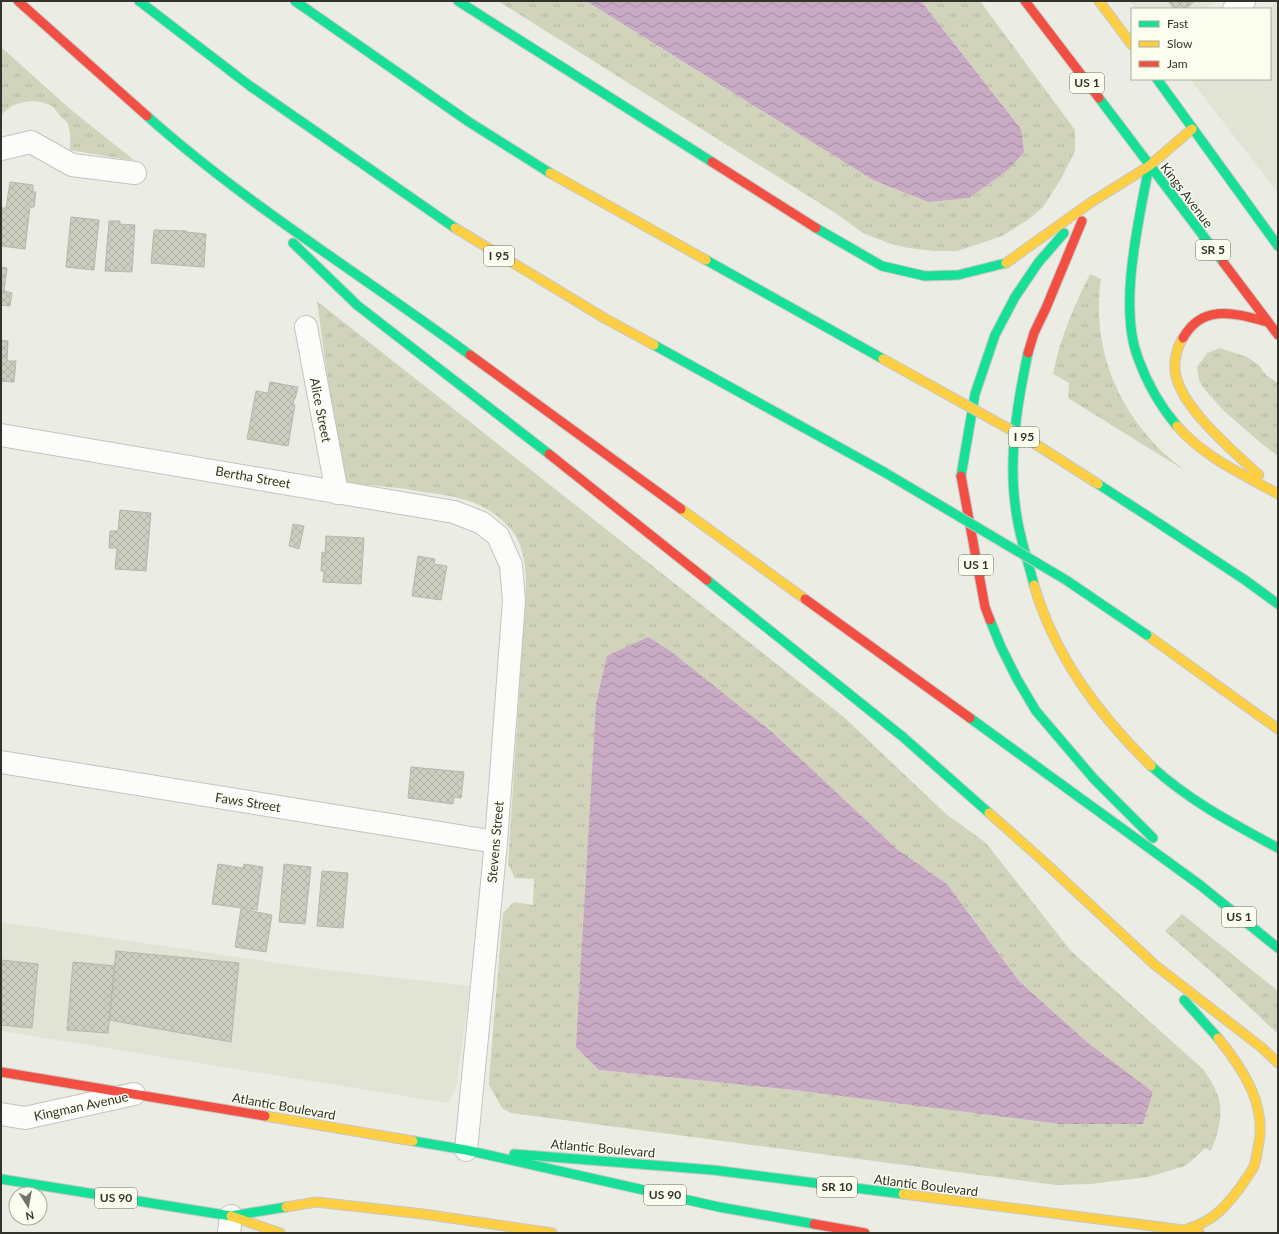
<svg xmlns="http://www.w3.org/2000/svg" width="1279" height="1234" viewBox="0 0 1279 1234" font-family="Lato,sans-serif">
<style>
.built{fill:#e1e3d4}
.grass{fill:url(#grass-tufts);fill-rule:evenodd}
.water{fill:url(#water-waves)}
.building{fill:url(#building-cross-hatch);stroke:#b5b6b0}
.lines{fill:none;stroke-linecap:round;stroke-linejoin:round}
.street-casing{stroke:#c4c4bf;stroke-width:24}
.fast-casing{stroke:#c7c7c4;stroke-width:11}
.slow-casing{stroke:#c7c7c4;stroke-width:11}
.jam-casing{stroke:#c7c7c4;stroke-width:11}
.street{stroke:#fcfcfb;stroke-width:22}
.fast{stroke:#16e098;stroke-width:9}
.slow{stroke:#ffcf43;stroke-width:9}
.jam{stroke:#f24e42;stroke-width:9}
.fast-bridge-casing{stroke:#c7c7c4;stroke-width:11;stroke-linecap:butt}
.slow-bridge-casing{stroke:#c7c7c4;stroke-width:11;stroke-linecap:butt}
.fast-bridge{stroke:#16e098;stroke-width:9}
.slow-bridge{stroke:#ffcf43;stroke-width:9}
.labels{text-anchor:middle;stroke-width:3;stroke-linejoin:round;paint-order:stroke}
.shield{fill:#fbfdee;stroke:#6f7068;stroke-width:1}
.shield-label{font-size:12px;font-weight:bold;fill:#33332e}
.street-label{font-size:13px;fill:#33332e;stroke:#fbfdee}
</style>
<defs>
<pattern id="grass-tufts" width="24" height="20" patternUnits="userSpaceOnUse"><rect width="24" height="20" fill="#d1d4ba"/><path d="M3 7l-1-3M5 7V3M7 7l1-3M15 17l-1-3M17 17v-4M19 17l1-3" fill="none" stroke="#b4b6a0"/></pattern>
<pattern id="water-waves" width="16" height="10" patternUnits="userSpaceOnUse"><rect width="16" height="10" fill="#c9aac4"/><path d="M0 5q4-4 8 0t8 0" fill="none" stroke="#a48ba0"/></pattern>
<pattern id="building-cross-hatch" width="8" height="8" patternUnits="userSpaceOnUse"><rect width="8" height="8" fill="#cccebf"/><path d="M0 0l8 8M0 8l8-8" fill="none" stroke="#b0b1a4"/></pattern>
</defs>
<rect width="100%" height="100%" fill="#ebece4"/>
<!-- built -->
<path class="built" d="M1130 1H1215L1205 9H1136Z
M1278 1V193L1191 80 1270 79V9H1268Z
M1 922 312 968 470 986 456 1090 447 1103 1 1031Z"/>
<!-- grass -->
<path class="grass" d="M498 1H586L873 180 928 202 1021 129 921 1H980L1075 130V151L1061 179 1043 207 1029 219 1004 235 982 243 957 251H934L908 248 888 243 863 233 837 214Z
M1 47 69 108 135 161 70 150C70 142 71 130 67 122 65 120 62 118 60 116 58 113 55 108 52 106 36 97 11 101 1 116Z
M1090 274 1101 279C1092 339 1112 397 1152 441 1161 452 1173 461 1184 470L1068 398 1069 383 1053 374C1060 338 1074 306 1090 274Z
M317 301 845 718 946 814 986 843 1071 951 1204 1070C1209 1078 1215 1087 1218 1096 1224 1115 1218 1133 1211 1151L1205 1148 1196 1157 1185 1166 1148 1177 1090 1184 1056 1185 511 1113 502 1108 489 1085V1079L503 913 514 902 533 905 534 879 515 878 508 864 525 603C526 584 527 566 521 548 519 540 513 531 507 525 485 501 455 496 424 492 397 487 370 485 342 483ZM772 732 898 850 947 884 1019 981 1087 1042 1153 1092 802 1091 599 1070Z
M1220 348 1247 357 1259 365 1266 375 1278 383V456L1261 443 1225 412 1206 391 1199 381 1197 367 1207 353Z
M1182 914 1278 991V1034L1215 975 1165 931Z"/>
<!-- water -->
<path class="water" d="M586 1H921L1021 129 1024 152 1009 169 969 198 928 202 873 180Z
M648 637 669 650 772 732 898 850 947 884 1019 981 1087 1042 1153 1092 1143 1124H1061L802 1091 599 1070 576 1047 596 704 607 656Z"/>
<!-- building -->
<path class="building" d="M1168 1H1195L1185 9H1175Z
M10 182 33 185V192H36L34 207H30L25 249 1 246V208H6Z
M71 217 99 220 94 270 66 267Z
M109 221H120V224L135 225 132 272 105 271Z
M154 230 186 231V232L206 234 204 267 151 263Z
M1 267 7 268 4 291 12 293 10 306 1 305Z
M1 340 8 341 7 361H16L14 382 1 381Z
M270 382 298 387 295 399H294L293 405H295L288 446 247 439 256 391 268 393Z
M120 510 151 513 146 571 115 569 117 548H109L110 531H118Z
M293 524 304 526 299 549 289 546Z
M326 536 364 538 361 584 323 582 324 571H321L322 552 325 553Z
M418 556 435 559 434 564 447 566 441 600 412 596Z
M411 767 464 772 461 798 454 797 453 804 408 798Z
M218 864 243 868 244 864 263 867 257 910 212 904Z
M284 864 311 867 305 924 279 922Z
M322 871 348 873 343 928 317 926Z
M241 909 272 915 266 952 235 947Z
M116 951 239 963 231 1042 109 1020Z
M1 960 38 964 32 1028 1 1025Z
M73 962 115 966 108 1033 67 1030Z"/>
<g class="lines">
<!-- street casing -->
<g class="street-casing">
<path id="street" d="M1234 9 1244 1
M1 149 31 142 72 165 135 173
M306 327 337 493
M1 435 454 512 482 523 498 536 511 565 514 601 496 842 466 1150
M1 762 496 842
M1 1114 25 1118 134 1094
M229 1233 231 1216"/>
</g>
<!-- fast casing -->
<g class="fast-casing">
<path id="fast" d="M139 1 250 86 455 228
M295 1 469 122 550 173
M458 1 712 162
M1157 79 1278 246
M1099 98 1223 262
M147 116C247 205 362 275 470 355
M1149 166C1139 220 1118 306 1138 358 1147 383 1160 406 1177 426
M816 228 882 266 925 276 958 275 1006 263
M293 243 357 305 549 454
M706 260 883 359
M654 345 884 472
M1028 353C1017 404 1008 459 1016 511 1019 536 1028 561 1034 585
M961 476 975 394 995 335 1015 297 1038 263 1064 233
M1160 524 1245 580 1278 604
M707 580 903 737 989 813
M990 620 1001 647 1017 679 1036 711 1094 779 1153 838
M970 718 1200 885 1278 948
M1151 766C1191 802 1232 823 1278 848
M1184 1000 1218 1038
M413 1141 466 1150 719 1207 814 1224
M514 1154 713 1170 903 1194
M1 1179 231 1216 286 1207"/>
</g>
<!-- slow casing -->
<g class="slow-casing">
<path id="slow" d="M1099 1 1132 45
M550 173 706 260
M455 228 606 319 654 345
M1006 263 1090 203 1149 166 1192 129
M1183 338C1176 349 1173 364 1176 376 1183 409 1234 452 1259 475
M1177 426C1204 457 1242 474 1278 494
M681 509 805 599
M1034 585C1055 657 1099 715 1151 766
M1147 635 1278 729
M989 813 1041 859 1155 965 1261 1047 1278 1063
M265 1116 413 1141
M903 1194 1199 1232
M286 1207 316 1202 423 1214 552 1233
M231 1216 280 1233
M1181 1231C1209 1223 1221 1213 1239 1189 1244 1182 1250 1174 1254 1166 1256 1161 1257 1154 1258 1148 1268 1106 1243 1069 1218 1038"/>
</g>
<!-- jam casing -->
<g class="jam-casing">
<path id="jam" d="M18 1 147 116
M1025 1 1099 98
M712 162 816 228
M1223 262 1278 335
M1183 338C1203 302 1237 314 1268 322
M1028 353 1034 333 1046 308 1082 221
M470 355 681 509
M549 454 707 580
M961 476 985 607 990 620
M805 599 970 718
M1 1072 265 1116
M814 1224 865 1233"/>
</g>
<!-- street -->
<use href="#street" class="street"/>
<!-- fast -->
<use href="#fast" class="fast"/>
<!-- slow -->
<use href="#slow" class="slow"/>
<!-- jam -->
<use href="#jam" class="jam"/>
<!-- fast-bridge casing -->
<g class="fast-bridge-casing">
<path id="fast-bridge" d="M884 472 1066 580 1147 635
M1098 484 1160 524"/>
</g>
<!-- slow-bridge casing -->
<g class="slow-bridge-casing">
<path id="slow-bridge" d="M883 359 1029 440 1098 484"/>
</g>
<!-- fast-bridge -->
<use href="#fast-bridge" class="fast-bridge"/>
<!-- slow-bridge -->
<use href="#slow-bridge" class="slow-bridge"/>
</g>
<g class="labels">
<!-- shield labels -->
<g class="shield">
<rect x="1070" y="73" width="34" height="20" rx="3"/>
<rect x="1196" y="240" width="34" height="20" rx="3"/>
<rect x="484" y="246" width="30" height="20" rx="3"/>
<rect x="1009" y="427" width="30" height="20" rx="3"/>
<rect x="959" y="555" width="34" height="20" rx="3"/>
<rect x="1222" y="907" width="34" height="20" rx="3"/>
<rect x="817" y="1177" width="40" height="20" rx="3"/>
<rect x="644" y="1185" width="42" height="20" rx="3"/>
<rect x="95" y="1188" width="42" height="20" rx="3"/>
</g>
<g class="shield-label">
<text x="1087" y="87">US 1</text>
<text x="1213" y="254">SR 5</text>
<text x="499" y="260">I 95</text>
<text x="1024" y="441">I 95</text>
<text x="976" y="569">US 1</text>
<text x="1239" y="921">US 1</text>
<text x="837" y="1191">SR 10</text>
<text x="665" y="1199">US 90</text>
<text x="116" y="1202">US 90</text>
</g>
<!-- street labels -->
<g class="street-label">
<text transform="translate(1187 195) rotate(53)" y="5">Kings Avenue</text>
<text transform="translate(321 410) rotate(79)" y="5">Alice Street</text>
<text transform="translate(253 477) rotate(10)" y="5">Bertha Street</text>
<text transform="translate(248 802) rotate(9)" y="5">Faws Street</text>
<text transform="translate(495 842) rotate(-85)" y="5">Stevens Street</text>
<text transform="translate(81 1106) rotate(-12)" y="5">Kingman Avenue</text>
<text transform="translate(284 1106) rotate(10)" y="5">Atlantic Boulevard</text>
<text transform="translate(603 1148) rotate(5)" y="5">Atlantic Boulevard</text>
<text transform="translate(926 1185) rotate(7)" y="5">Atlantic Boulevard</text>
</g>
</g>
<!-- border -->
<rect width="1279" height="1234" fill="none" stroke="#33332e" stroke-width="4"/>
<!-- legend -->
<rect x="1131" y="8" width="140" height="72" fill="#fbfdee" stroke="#abaca1"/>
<rect x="1139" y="21" width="20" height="6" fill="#16e098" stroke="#abaca1"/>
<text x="1167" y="28" font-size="12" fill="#33332e">Fast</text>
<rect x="1139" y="41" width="20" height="6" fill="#ffcf43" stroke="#abaca1"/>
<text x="1167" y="48" font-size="12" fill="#33332e">Slow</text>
<rect x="1139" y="61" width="20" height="6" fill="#f24e42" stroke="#abaca1"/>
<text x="1167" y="68" font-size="12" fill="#33332e">Jam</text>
<!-- north arrow -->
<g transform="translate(28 1206) rotate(169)"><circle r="19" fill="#fbfdee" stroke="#abaca1"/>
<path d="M0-3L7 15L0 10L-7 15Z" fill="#73746e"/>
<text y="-6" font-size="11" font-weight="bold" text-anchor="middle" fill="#33332e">N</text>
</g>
</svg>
